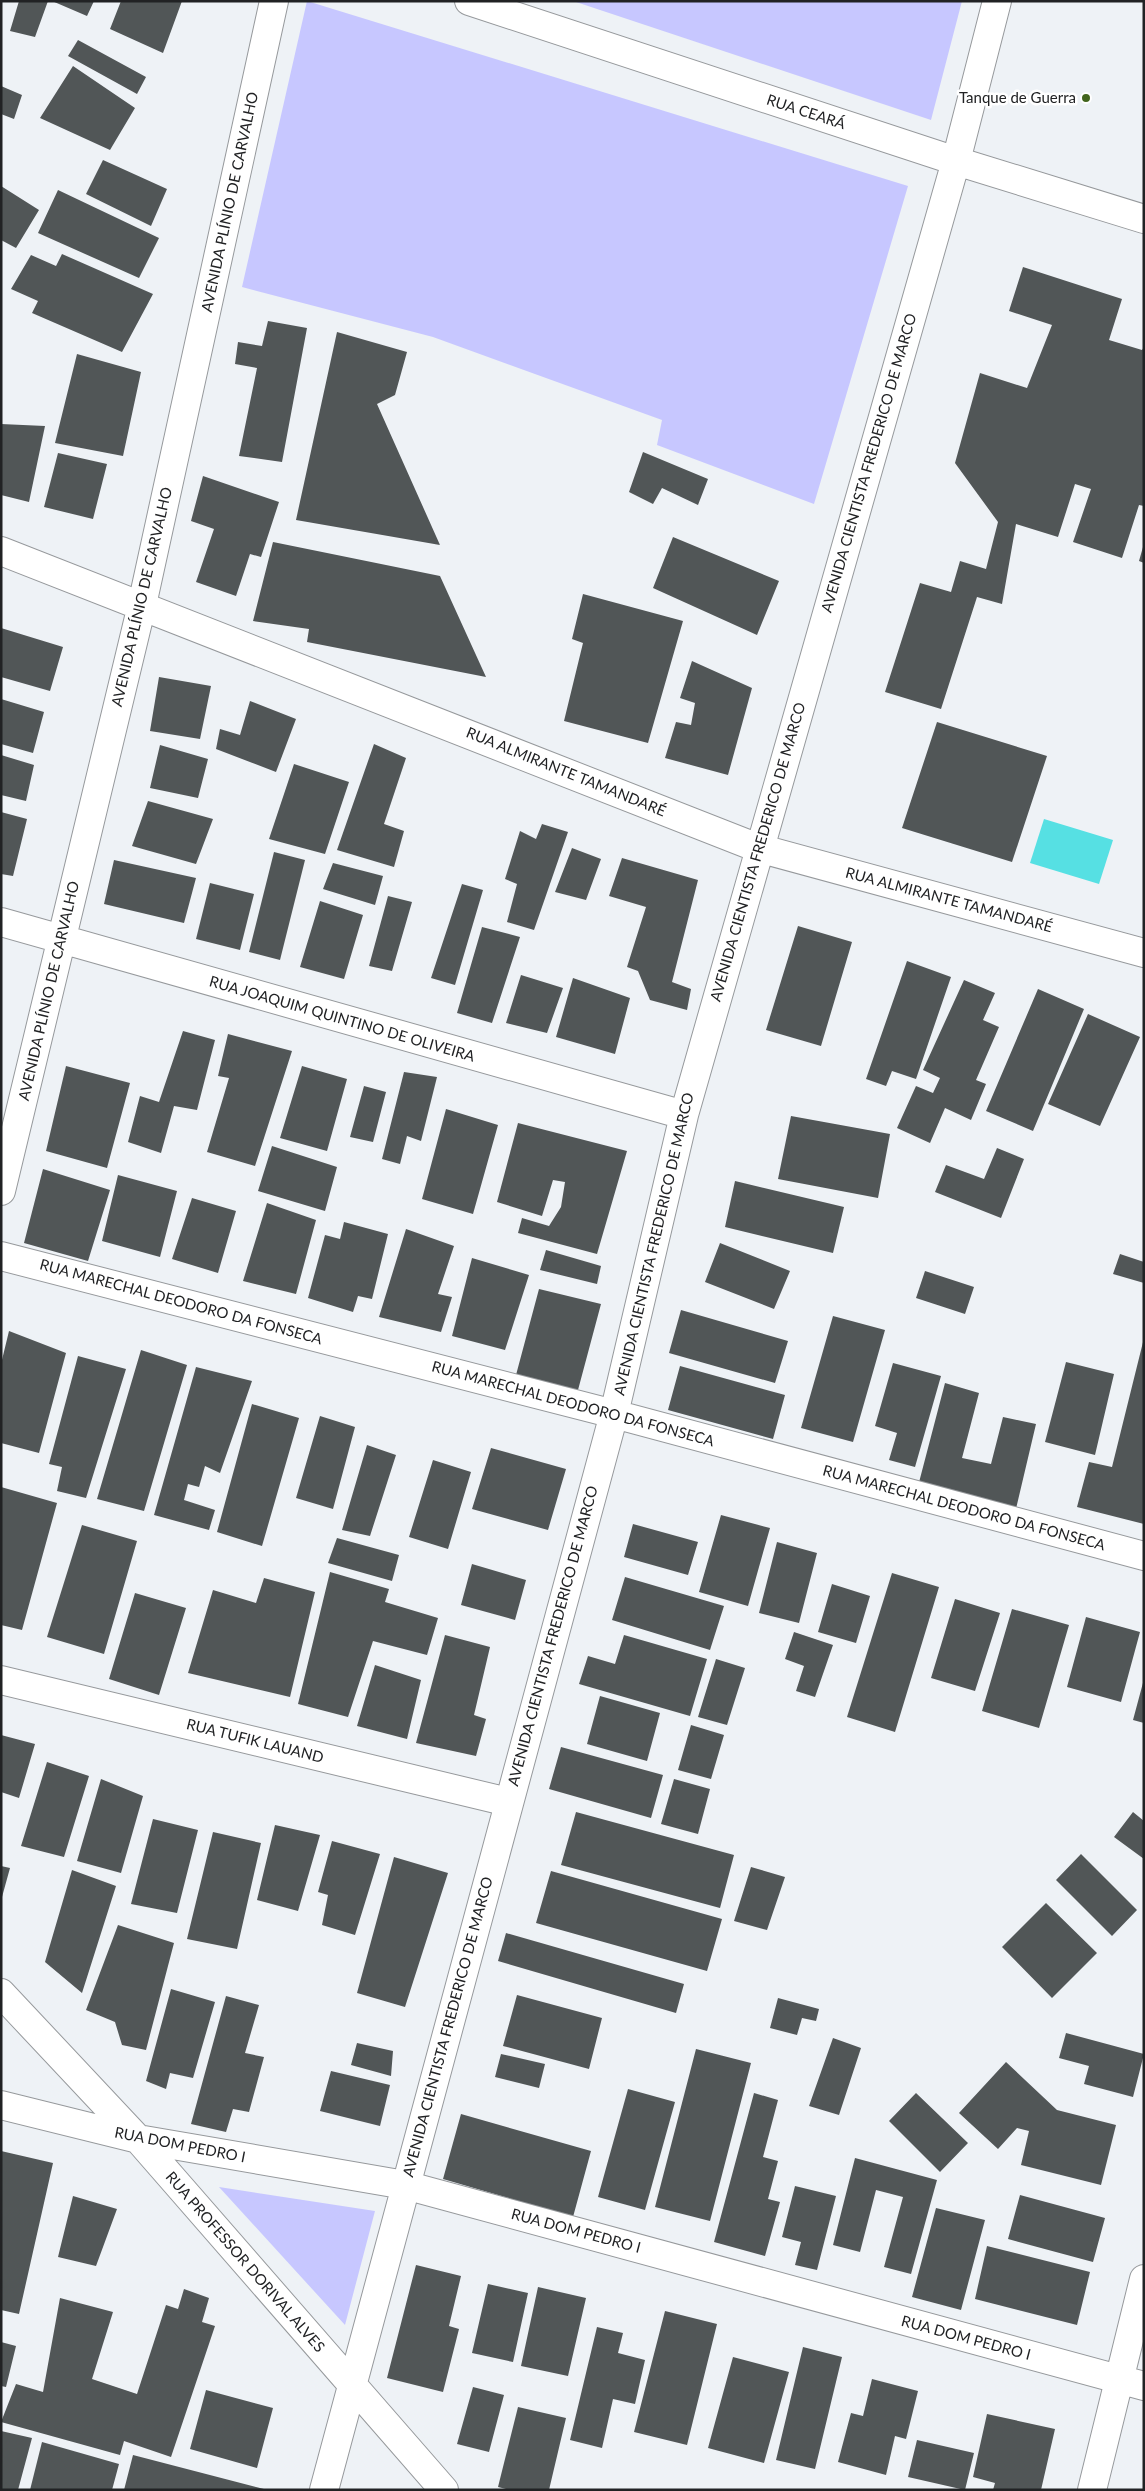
<svg xmlns="http://www.w3.org/2000/svg" width="1145" height="2491" viewBox="0 0 1145 2491" font-family="Lato,sans-serif">
<style>
.green{fill:#c7c7ff}
.water{fill:#56e0e3}
.building{fill:#515657}
.lines{fill:none;stroke-linecap:round;stroke-linejoin:round}
.street-casing{stroke:#96999c;stroke-width:30}
.street{stroke:#fff;stroke-width:28}
.poi-dot{fill:#41641c;stroke:#fff;stroke-width:2}
.labels{text-anchor:middle;stroke-width:5;stroke-linejoin:round;paint-order:stroke}
.poi-label{font-size:15px;fill:#212224;stroke:#fff;text-anchor:end}
.street-label{font-size:15px;fill:#212224;stroke:#fff}
</style>
<rect width="100%" height="100%" fill="#eef2f6"/>
<!-- green -->
<path class="green" d="M307 1 908 186 814 504 657 445 662 420 433 337 242 287Z
M573 1H962L931 120Z
M219 2187 375 2211 345 2325Z"/>
<!-- water -->
<path class="water" d="M1044 819 1113 840 1099 884 1030 863Z"/>
<!-- building -->
<path class="building" d="M19 1H48L35 37 10 31Z
M52 1H94L87 16Z
M121 1H182L163 53 110 29Z
M78 40 146 77 137 94 68 56Z
M73 66 135 108 110 150 40 118Z
M1 86 22 95 14 119 1 114Z
M103 160 167 189 151 226 86 194Z
M1 186 39 210 16 248 1 240Z
M58 190 159 238 139 278 38 233Z
M62 254 153 294 122 352 32 313 38 301 11 289 31 255 56 266Z
M1023 267 1122 299 1109 340 1142 350 1144 347V506L1139 505 1122 558 1073 542 1091 489 1075 484 1058 537 1016 524 1002 604 977 597 941 709 885 692 920 583 951 592 960 561 986 569 998 522 955 463 980 373 1027 388 1052 325 1009 311Z
M268 321 307 328 282 462 239 456 257 368 235 364 238 342 262 346Z
M337 332 407 352 395 395 377 404 440 545 296 520Z
M77 354 141 372 123 456 55 443Z
M1 424 45 426 29 502 1 495Z
M643 452 708 479 698 505 662 488 653 504 629 492Z
M58 453 107 464 93 519 44 507Z
M203 476 279 502 261 557 250 554 236 596 196 582 214 529 191 521Z
M673 537 779 581 757 635 653 588Z
M273 542 440 576 486 677 307 642 309 629 253 621Z
M1143 547H1144V563L1139 561Z
M583 594 683 621 648 743 564 721 583 643 572 639Z
M1 628 63 647 50 691 1 677Z
M692 661 752 688 728 775 665 758 676 722 691 725 695 703 680 698Z
M159 677 211 686 200 739 150 731Z
M1 699 44 712 33 753 1 744Z
M250 701 296 719 276 772 216 749 220 729 240 735Z
M937 722 1047 756 1012 862 902 828Z
M374 744 406 758 384 824 404 831 394 867 337 850Z
M160 745 208 759 198 798 150 788Z
M1 755 34 765 26 801 1 795Z
M294 764 349 782 325 854 269 839Z
M148 801 213 819 196 864 132 846Z
M1 812 27 819 13 876 1 874Z
M542 824 568 832 534 930 507 922 517 884 505 879 520 831 536 839Z
M572 848 601 859 586 900 555 892Z
M274 852 305 860 280 960 249 952Z
M622 858 698 880 672 982 691 989 687 1010 650 1000 638 971 627 967 646 907 609 896Z
M114 860 196 878 184 923 104 904Z
M333 863 383 876 375 905 323 889Z
M210 883 254 894 240 950 196 939Z
M462 884 483 890 455 985 431 978Z
M388 896 412 902 392 971 369 966Z
M320 901 363 915 344 979 300 967Z
M798 926 852 942 821 1046 766 1030Z
M482 927 520 937 492 1023 457 1013Z
M907 961 951 977 916 1079 892 1071 886 1086 866 1079Z
M521 975 563 988 547 1033 506 1023Z
M573 978 630 998 615 1054 556 1037Z
M964 980 995 993 983 1020 999 1027 976 1080 986 1084 971 1120 945 1108 930 1143 897 1128 916 1086 933 1093 940 1078 923 1070Z
M1038 989 1084 1009 1033 1131 986 1111Z
M1088 1014 1140 1037 1100 1126 1048 1104Z
M183 1031 215 1040 197 1110 174 1106 161 1153 128 1142 140 1096 159 1102Z
M228 1034 292 1051 255 1166 207 1152 229 1078 218 1076Z
M66 1066 130 1083 107 1168 46 1151Z
M302 1066 347 1079 327 1151 280 1138Z
M404 1072 437 1077 421 1141 407 1136 400 1164 382 1159Z
M364 1086 386 1092 373 1142 350 1137Z
M446 1109 498 1125 473 1214 422 1199Z
M791 1116 890 1134 878 1198 778 1179Z
M518 1123 627 1151 597 1254 518 1233 522 1218 549 1226 561 1207 565 1182 553 1180 542 1216 497 1202Z
M272 1146 337 1167 325 1211 258 1191Z
M997 1148 1024 1159 1001 1218 935 1192 946 1165 984 1179Z
M43 1169 110 1190 88 1261 24 1243Z
M118 1175 177 1191 160 1257 102 1241Z
M735 1181 844 1207 833 1253 725 1227Z
M192 1198 236 1211 218 1273 172 1259Z
M267 1203 316 1220 296 1294 243 1281Z
M344 1222 388 1234 372 1299 358 1296 353 1312 308 1298 325 1235 340 1239Z
M406 1229 454 1246 438 1294 452 1297 441 1332 379 1317Z
M720 1243 790 1271 774 1309 705 1282Z
M546 1250 601 1266 597 1284 540 1270Z
M1120 1254 1144 1262V1283L1113 1274Z
M472 1258 529 1275 505 1350 452 1336Z
M925 1271 974 1287 965 1314 916 1298Z
M539 1289 601 1304 578 1390 516 1375Z
M681 1310 788 1341 775 1383 669 1353Z
M833 1316 885 1330 853 1442 801 1428Z
M9 1331 66 1353 39 1453 1 1443V1364Z
M1144 1338V1524L1077 1507 1089 1462 1112 1467Z
M141 1350 187 1365 144 1511 97 1499Z
M78 1356 126 1369 86 1498 57 1491 62 1467 49 1464Z
M1066 1362 1114 1374 1095 1455 1045 1442Z
M893 1363 941 1376 915 1467 889 1460 897 1433 875 1426Z
M680 1366 785 1395 773 1439 668 1410Z
M196 1367 252 1381 220 1473 205 1466 199 1487 188 1484 184 1500 215 1510 209 1530 154 1515Z
M945 1383 979 1393 962 1458 991 1464 1003 1417 1036 1424 1015 1513 917 1490Z
M252 1404 299 1418 262 1546 217 1532Z
M320 1416 355 1427 333 1509 296 1498Z
M367 1445 396 1455 370 1536 342 1530Z
M491 1448 566 1469 548 1530 472 1509Z
M433 1460 471 1472 448 1549 409 1537Z
M1 1487 57 1503 22 1630 1 1625Z
M721 1515 770 1528 748 1606 699 1592Z
M633 1524 698 1542 688 1575 624 1557Z
M82 1525 137 1541 104 1654 47 1637Z
M337 1538 399 1555 392 1581 328 1563Z
M777 1542 817 1553 799 1623 759 1613Z
M472 1564 526 1580 515 1620 461 1605Z
M330 1572 389 1589 385 1602 438 1618 427 1655 373 1641 348 1717 298 1704Z
M892 1573 939 1587 895 1732 847 1717Z
M625 1577 724 1606 710 1650 612 1620Z
M264 1578 315 1592 290 1697 188 1673 213 1590 256 1603Z
M832 1584 870 1596 856 1643 818 1632Z
M135 1593 186 1608 159 1695 109 1679Z
M955 1599 1000 1613 975 1691 931 1678Z
M1012 1609 1069 1625 1039 1728 982 1711Z
M1086 1617 1140 1632 1121 1702 1067 1687Z
M794 1632 833 1645 815 1697 796 1691 804 1666 785 1659Z
M445 1635 490 1647 474 1715 486 1719 476 1756 416 1743Z
M624 1635 707 1659 690 1716 579 1684 588 1656 615 1664Z
M716 1659 745 1668 727 1725 698 1717Z
M375 1665 421 1680 407 1739 357 1726Z
M1144 1679V1723L1133 1720Z
M600 1696 660 1713 647 1761 587 1744Z
M691 1725 724 1735 711 1779 678 1770Z
M1 1735 35 1744 19 1798 1 1792Z
M561 1747 663 1775 651 1818 549 1789Z
M47 1762 89 1776 64 1857 21 1846Z
M101 1779 143 1796 121 1873 77 1861Z
M674 1779 710 1789 698 1834 661 1824Z
M576 1812 734 1855 720 1908 561 1865Z
M1133 1812 1144 1821V1859L1114 1837Z
M153 1819 198 1830 177 1913 131 1904Z
M275 1825 320 1835 298 1911 257 1900Z
M213 1832 261 1843 237 1949 187 1939Z
M332 1841 380 1854 355 1935 322 1925 328 1895 318 1892Z
M1081 1854 1137 1910 1112 1936 1056 1880Z
M394 1857 448 1873 405 2007 357 1993Z
M1 1866 10 1868 2 1897H1Z
M751 1867 785 1877 767 1930 734 1921Z
M72 1870 116 1886 82 1993 45 1962Z
M551 1871 722 1919 707 1971 536 1923Z
M1046 1903 1097 1953 1052 1998 1002 1947Z
M118 1925 174 1943 146 2050 122 2045 115 2022 86 2010Z
M506 1933 684 1984 676 2013 498 1961Z
M171 1989 215 2002 193 2078 170 2073 166 2089 146 2081Z
M517 1995 602 2018 589 2069 503 2046Z
M226 1996 259 2005 245 2053 264 2057 249 2112 233 2109 226 2132 191 2124Z
M778 1998 819 2009 816 2021 802 2018 797 2035 770 2028Z
M1066 2033 1144 2054 1133 2097 1084 2084 1089 2066 1059 2058Z
M833 2038 861 2048 839 2115 809 2106Z
M357 2043 393 2051 391 2076 351 2065Z
M696 2049 751 2063 710 2221 655 2207Z
M501 2054 545 2064 539 2088 495 2077Z
M1006 2062 1057 2110 1116 2125 1101 2185 1021 2165 1029 2131 1017 2128 998 2149 959 2113Z
M331 2071 390 2085 380 2126 320 2111Z
M628 2089 675 2102 645 2210 598 2197Z
M754 2093 778 2100 763 2157 778 2161 768 2199 780 2202 765 2256 714 2242Z
M916 2093 968 2143 940 2172 889 2121Z
M461 2114 591 2151 573 2217 443 2179Z
M1 2151 53 2163 19 2314 1 2310Z
M855 2158 937 2180 911 2274 884 2267 903 2197 876 2190 860 2252 833 2245Z
M795 2186 836 2196 817 2270 795 2265 801 2242 782 2237Z
M1020 2195 1105 2218 1093 2262 1008 2239Z
M73 2196 117 2209 96 2266 58 2257Z
M936 2208 985 2220 961 2310 912 2297Z
M987 2246 1090 2272 1077 2325 975 2299Z
M416 2265 461 2276 449 2326 459 2329 443 2392 387 2378Z
M488 2284 528 2293 513 2362 472 2353Z
M538 2287 586 2298 568 2376 521 2366Z
M184 2289 209 2298 202 2322 215 2326 171 2457 124 2441 120 2455 1 2422 16 2384 43 2392 60 2298 113 2312 92 2379 137 2394 166 2305 178 2309Z
M665 2311 717 2324 687 2445 634 2432Z
M597 2327 623 2333 618 2353 645 2360 635 2404 613 2399 602 2448 570 2440Z
M1 2342 16 2346 6 2387 1 2386Z
M803 2347 842 2357 815 2469 776 2460Z
M733 2357 789 2372 764 2463 708 2448Z
M872 2379 918 2391 906 2439 895 2436 886 2475 838 2462 851 2413 863 2416Z
M473 2387 504 2395 489 2452 457 2444Z
M206 2390 273 2408 257 2468 190 2449Z
M518 2407 566 2418 549 2490H510L498 2487Z
M987 2414 1055 2429 1041 2490H993L995 2483 973 2477Z
M1 2431 32 2438 18 2490H1Z
M917 2440 974 2453 965 2490 908 2477Z
M42 2442 119 2464 112 2490H30Z
M133 2455 264 2489V2490H124Z"/>
<g class="lines">
<!-- street casing -->
<g class="street-casing">
<path id="street" d="M469 1 956 161 1144 219
M1 551 758 848 1144 953
M1 922 684 1115
M1 1191 142 605 274 1
M1 1256 614 1414 1144 1556
M1 1680 508 1802
M1 1993 138 2139 444 2490
M1 2105 138 2139 405 2185 1144 2386
M324 2490 614 1414 684 1115 956 161 997 1
M1092 2490 1144 2279"/>
</g>
<!-- street -->
<use href="#street" class="street"/>
</g>
<!-- markers -->
<circle class="poi-dot" cx="1086" cy="98" r="5"/>
<g class="labels">
<!-- poi labels -->
<g class="poi-label">
<text x="1076" y="103">Tanque de Guerra</text>
</g>
<!-- street labels -->
<g class="street-label">
<text transform="translate(806 112) rotate(18)" y="5">RUA CEARÁ</text>
<text transform="translate(230 202) rotate(-78)" y="5">AVENIDA PLÍNIO DE CARVALHO</text>
<text transform="translate(869 463) rotate(-74)" y="5">AVENIDA CIENTISTA FREDERICO DE MARCO</text>
<text transform="translate(142 597) rotate(-77)" y="5">AVENIDA PLÍNIO DE CARVALHO</text>
<text transform="translate(566 772) rotate(22)" y="5">RUA ALMIRANTE TAMANDARÉ</text>
<text transform="translate(758 852) rotate(-74)" y="5">AVENIDA CIENTISTA FREDERICO DE MARCO</text>
<text transform="translate(949 900) rotate(15)" y="5">RUA ALMIRANTE TAMANDARÉ</text>
<text transform="translate(49 991) rotate(-77)" y="5">AVENIDA PLÍNIO DE CARVALHO</text>
<text transform="translate(342 1019) rotate(16)" y="5">RUA JOAQUIM QUINTINO DE OLIVEIRA</text>
<text transform="translate(654 1244) rotate(-77)" y="5">AVENIDA CIENTISTA FREDERICO DE MARCO</text>
<text transform="translate(181 1302) rotate(15)" y="5">RUA MARECHAL DEODORO DA FONSECA</text>
<text transform="translate(573 1404) rotate(15)" y="5">RUA MARECHAL DEODORO DA FONSECA</text>
<text transform="translate(964 1508) rotate(15)" y="5">RUA MARECHAL DEODORO DA FONSECA</text>
<text transform="translate(553 1636) rotate(-75)" y="5">AVENIDA CIENTISTA FREDERICO DE MARCO</text>
<text transform="translate(255 1741) rotate(14)" y="5">RUA TUFIK LAUAND</text>
<text transform="translate(448 2027) rotate(-75)" y="5">AVENIDA CIENTISTA FREDERICO DE MARCO</text>
<text transform="translate(180 2145) rotate(11)" y="5">RUA DOM PEDRO I</text>
<text transform="translate(576 2231) rotate(15)" y="5">RUA DOM PEDRO I</text>
<text transform="translate(245 2262) rotate(49)" y="5">RUA PROFESSOR DORIVAL ALVES</text>
<text transform="translate(966 2338) rotate(15)" y="5">RUA DOM PEDRO I</text>
</g>
</g>
<!-- border -->
<rect width="1145" height="2491" fill="none" stroke="#212224" stroke-width="5"/>
</svg>
